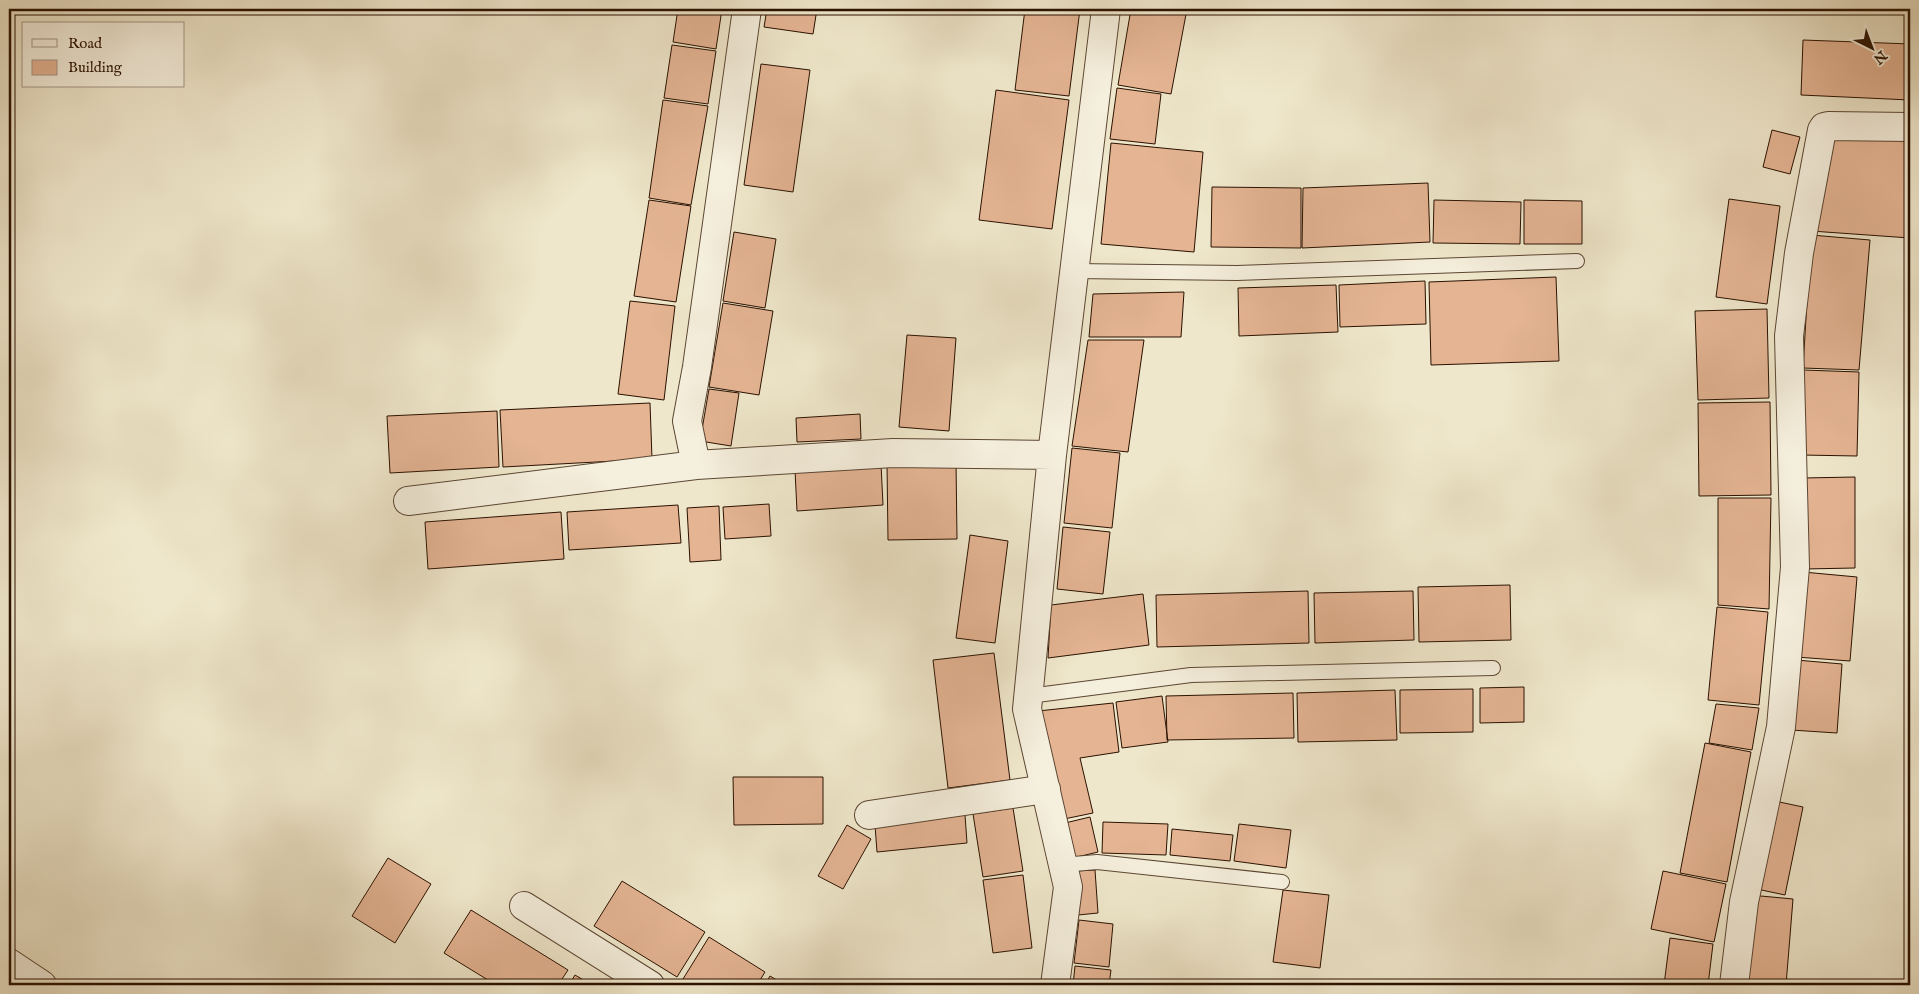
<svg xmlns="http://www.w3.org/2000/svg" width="1919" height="994" viewBox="0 0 1919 994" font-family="'IM FELL English',serif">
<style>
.building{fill:#e4b493;stroke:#2a1100}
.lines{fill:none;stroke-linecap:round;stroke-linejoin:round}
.service-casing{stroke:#5b4633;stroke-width:16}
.minor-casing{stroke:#5b4633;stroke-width:30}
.service{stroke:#f5efdd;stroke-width:14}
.minor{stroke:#f5efdd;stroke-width:28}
</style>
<rect width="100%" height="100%" fill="#efe7cb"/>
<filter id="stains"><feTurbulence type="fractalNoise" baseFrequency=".004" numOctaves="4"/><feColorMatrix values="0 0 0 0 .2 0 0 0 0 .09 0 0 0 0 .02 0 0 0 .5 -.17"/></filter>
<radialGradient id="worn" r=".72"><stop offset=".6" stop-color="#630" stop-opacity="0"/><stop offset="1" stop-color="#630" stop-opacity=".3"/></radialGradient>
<!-- building -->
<path class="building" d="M678 9H722L716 49 673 42Z
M767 9H817L813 34 764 27Z
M1025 9H1080L1069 96 1015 90Z
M1131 9H1187L1171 94 1118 85Z
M1803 40 1910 44V100L1801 95Z
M672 45 716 51 708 104 664 98Z
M761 64 810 70 793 192 744 185Z
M1117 88 1161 94 1155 144 1110 139Z
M996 90 1069 100 1052 229 979 220Z
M663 100 708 106 691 205 649 198Z
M1772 130 1800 137 1790 174 1763 167Z
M1830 137 1910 141V238L1811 231Z
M1111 143 1203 152 1194 252 1101 244Z
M1428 183 1430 242 1302 248 1303 188Z
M1212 187 1301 188V248L1211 247Z
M1729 199 1780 206 1767 304 1716 297Z
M649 200 691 206 676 302 634 296Z
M1434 200 1521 202 1520 244 1433 243Z
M1524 200 1582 201V244H1524Z
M734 232 776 239 765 308 723 301Z
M1811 235 1870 240 1859 370 1803 368Z
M1556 277 1559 361 1431 365 1429 282Z
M1425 281 1426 324 1340 327 1339 285Z
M1336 285 1338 332 1239 336 1238 288Z
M1184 292 1181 337H1089L1093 294Z
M630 301 675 306 664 400 618 394Z
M723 303 773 311 759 395 709 387Z
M1767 309 1769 398 1698 400 1695 311Z
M907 335 956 338 949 431 899 427Z
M1088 340H1144L1128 452 1072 446Z
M1803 370 1859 372 1857 456 1801 455Z
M709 389 739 393 731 446 700 441Z
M1770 402 1771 495 1699 496 1698 403Z
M650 403 652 459 503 467 500 410Z
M497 411 499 467 390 473 387 416Z
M860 414 861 439 797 442 796 418Z
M1072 448 1120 453 1112 528 1064 523Z
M956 461 957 539 888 540 887 463Z
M881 464 883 505 797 511 795 470Z
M1855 477V568L1803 569V478Z
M1718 498H1771L1769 609 1718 605Z
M769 504 771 536 725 539 723 507Z
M678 505 681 543 569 550 567 512Z
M719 506 721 560 690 562 687 508Z
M561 512 564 559 428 569 425 522Z
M1063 527 1110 532 1103 594 1057 589Z
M970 535 1008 541 995 643 956 638Z
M1803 572 1857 577 1850 661 1796 657Z
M1510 585 1511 640 1419 642 1418 587Z
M1308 591 1309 643 1157 647 1156 595Z
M1413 591 1414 640 1315 643 1314 593Z
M1143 594 1149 645 1048 658 1051 605Z
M1717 607 1768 612 1759 705 1708 700Z
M994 653 1010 780 948 788 933 660Z
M1796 660 1842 664 1837 733 1791 730Z
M1524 687V722L1480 723V688Z
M1473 689V732L1400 733V690Z
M1395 690 1397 740 1298 742 1297 693Z
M1293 693 1294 738 1167 740 1166 696Z
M1162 696 1168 742 1122 748 1116 702Z
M1113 703 1119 752 1080 758 1093 813 1064 819 1038 711Z
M1716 704 1759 708 1752 750 1709 743Z
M1705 743 1751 752 1727 882 1680 873Z
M733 777H823V824L734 825Z
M1770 800 1803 807 1785 895 1752 888Z
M1013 808 1023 871 983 877 973 814Z
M965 815 967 843 877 852 875 825Z
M1090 817 1098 852 1073 858 1065 823Z
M1103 822 1168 824 1166 855 1102 853Z
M1239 824 1291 830 1286 868 1234 861Z
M847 825 871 839 843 889 818 876Z
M1172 829 1233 835 1230 861 1170 855Z
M388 858 431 884 395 943 352 916Z
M1095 870 1098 913 1078 915 1075 871Z
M1663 871 1726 884 1714 942 1651 929Z
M1023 875 1032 948 993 953 983 880Z
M622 881 705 932 677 977 594 926Z
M1283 890 1329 895 1320 968 1273 962Z
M1750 895 1793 899 1786 985H1743Z
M471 910 568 970 558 985H496L444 953Z
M1079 920 1113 924 1109 967 1074 963Z
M709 937 765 972 757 985H692L683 979Z
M1670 938 1713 944 1708 985H1664Z
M1075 966 1111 970 1109 985H1073Z
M575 975 592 985H569Z
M770 976 785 985H765Z"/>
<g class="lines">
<!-- service casing -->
<g class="service-casing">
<path id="service" d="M1074 271 1237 273 1577 261
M1029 696 1191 675 1493 668
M1062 865 1097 862 1282 882"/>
</g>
<!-- minor casing -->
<g class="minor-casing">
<path id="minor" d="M696 465 687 421 697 367 747 9
M408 501 696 465 893 453 1052 455
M869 815 1046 789
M524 906 650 985
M9 963 42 985
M1055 985 1068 887 1027 709 1052 455 1106 9
M1734 985 1744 902 1781 727 1795 567 1789 336 1799 253 1822 130 1824 127 1828 126 1910 127"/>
</g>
<!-- service -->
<use href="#service" class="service"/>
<!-- minor -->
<use href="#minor" class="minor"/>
</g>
<!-- margin -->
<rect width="1919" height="994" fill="none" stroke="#efe7cb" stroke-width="30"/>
<rect x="10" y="10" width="1899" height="974" fill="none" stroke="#2a1100" stroke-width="2.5"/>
<rect x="15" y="15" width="1889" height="964" fill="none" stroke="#2a1100"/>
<!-- legend -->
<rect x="22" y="22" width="162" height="65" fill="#f5efdd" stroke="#a49685"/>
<rect x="32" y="39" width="25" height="8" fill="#f5efdd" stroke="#a49685"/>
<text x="68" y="48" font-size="15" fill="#2a1100">Road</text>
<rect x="32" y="60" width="25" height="15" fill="#e4b493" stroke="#a49685"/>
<text x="68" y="72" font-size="15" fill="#2a1100">Building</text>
<!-- north arrow -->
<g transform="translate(1872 48) rotate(138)" stroke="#f5efdd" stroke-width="4" paint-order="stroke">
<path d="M0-4L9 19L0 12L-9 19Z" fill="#2a1100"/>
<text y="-8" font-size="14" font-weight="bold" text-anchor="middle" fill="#2a1100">N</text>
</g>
<rect width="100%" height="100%" filter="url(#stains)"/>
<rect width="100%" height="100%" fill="url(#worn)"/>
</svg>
